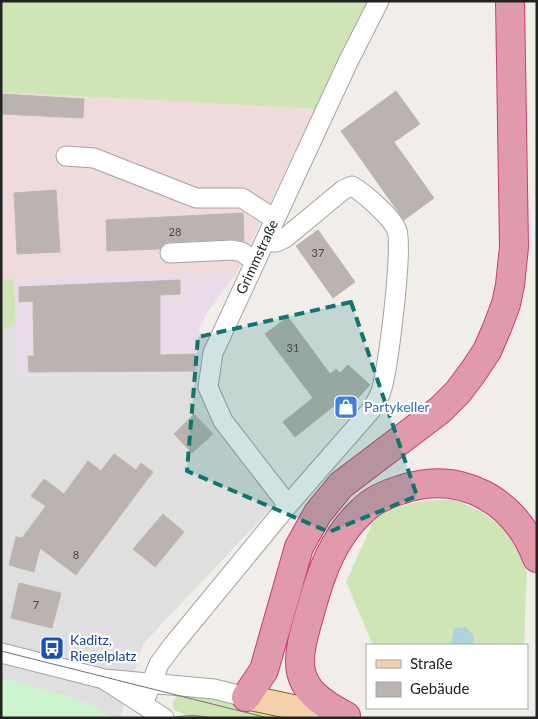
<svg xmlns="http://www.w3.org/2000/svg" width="538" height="719" viewBox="0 0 538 719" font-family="Lato,sans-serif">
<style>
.residential{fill:#e0dfdf}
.commercial{fill:#f0dbdc}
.industrial{fill:#e9dce8}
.grass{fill:#d0e5b6}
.park{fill:#cdf5cd}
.water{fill:#afd3da}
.building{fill:#bab3af;stroke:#c2b5ad}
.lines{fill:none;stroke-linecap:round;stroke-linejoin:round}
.minor-casing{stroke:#a3a3a3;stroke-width:21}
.major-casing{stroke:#915d0f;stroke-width:26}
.highway-casing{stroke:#cb3b76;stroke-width:30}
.minor{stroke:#fff;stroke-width:19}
.major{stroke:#f4d0ac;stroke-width:24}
.highway{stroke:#e09aac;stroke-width:28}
.tram{stroke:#707070;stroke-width:1}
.marked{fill:#0f766e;fill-opacity:0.2;stroke:#0f766e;stroke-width:4;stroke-dasharray:10 6;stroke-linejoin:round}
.labels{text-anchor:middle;stroke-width:4.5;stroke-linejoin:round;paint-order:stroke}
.number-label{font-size:11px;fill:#484645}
.street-label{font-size:14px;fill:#222;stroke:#fff}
.shop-label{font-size:14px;fill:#366cbe;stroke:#fff;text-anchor:start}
.transit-label{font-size:14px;fill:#164399;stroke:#fff;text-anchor:start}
</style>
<rect width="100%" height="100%" fill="#f1eeea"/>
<!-- residential -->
<path class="residential" d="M16 323 18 376 199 373 218 425 276 503 143 644 120 718H1V332Z"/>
<!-- commercial -->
<path class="commercial" d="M1 92 315 109 237 272 1 280Z"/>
<!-- industrial -->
<path class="industrial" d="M237 272 205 316 198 332 209 335 199 373 18 376 14 279Z"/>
<!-- grass -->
<path class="grass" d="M1 1H371L315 109 1 92Z
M14 279 16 323 1 332V280Z
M455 499 482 512 504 528 527 567 524 645H373L346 582 377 513 416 502Z
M196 694 301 718H193L174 710 173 702 177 695Z"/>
<!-- park -->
<path class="park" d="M1 678C27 686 96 700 112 718H1Z"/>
<!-- water -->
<path class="water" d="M466 627 474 636V645H451L454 628Z"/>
<!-- building -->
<path class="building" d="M396 91 420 124 394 142 434 198 404 220 341 131Z
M1 94 84 99 83 118 1 114Z
M56 190 60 252 17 254 14 193Z
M243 213 244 241 231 239 169 242 164 244 160 249 107 251 106 220Z
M318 230 355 282 333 298 296 246Z
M180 280V294L160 295V355L195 354V371L29 372 28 356H34L33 301 19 302V287Z
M288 317 330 374 336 369 340 373 348 365 370 385 344 413 335 405 295 437 283 422 313 398 265 334Z
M194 414 213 434 192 453 174 434Z
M114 454 136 470 141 463 153 472 76 575 40 548 34 572 9 565 16 537 22 538 46 506 31 496 44 479 64 494 88 461 101 471Z
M163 514 184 532 155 567 133 549Z
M19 583 61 593 52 628 11 618Z"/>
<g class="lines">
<!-- minor casing -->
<g class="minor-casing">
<path id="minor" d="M66 156 94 158 196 198H242L275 219
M170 253 232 250 242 252 255 262
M288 505 223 421 208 387 213 353 348 62 379 1
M1 653 104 679 214 689 246 697
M105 680 164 718
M143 704 159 664 173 645 288 505 371 410C374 405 378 399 380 394 388 375 403 248 397 231 393 218 364 193 352 186L343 190 285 238 276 242H265"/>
</g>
<!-- major casing -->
<g class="major-casing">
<path id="major" d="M246 697 298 708 344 716"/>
</g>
<!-- highway casing -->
<g class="highway-casing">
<path id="highway" d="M246 697 264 670 299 547 318 513 341 485 440 410 458 392 473 372 487 351 497 328 506 304 510 285 514 247 510 1
M346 716C289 687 295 664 311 609 321 572 334 536 363 510 373 500 387 494 400 490 461 469 515 500 537 558"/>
</g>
<!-- minor -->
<use href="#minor" class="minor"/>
<!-- major -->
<use href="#major" class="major"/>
<!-- highway -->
<use href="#highway" class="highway"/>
<!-- tram -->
<path class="tram" d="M1 651 268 718
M170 718C185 715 197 715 212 718"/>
</g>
<!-- marked area -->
<path class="marked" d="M351 302 417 496 329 532 187 471 198 337Z"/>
<!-- icons -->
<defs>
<g id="shop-square" transform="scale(1.25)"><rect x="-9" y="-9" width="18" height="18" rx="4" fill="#3f7fe0" stroke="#fff"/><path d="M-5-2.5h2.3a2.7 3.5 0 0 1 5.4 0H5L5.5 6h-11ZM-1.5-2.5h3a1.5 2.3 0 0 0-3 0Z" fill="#fff"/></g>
<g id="bus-square" transform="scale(1.25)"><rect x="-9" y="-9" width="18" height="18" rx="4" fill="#1a4fb4" stroke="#fff"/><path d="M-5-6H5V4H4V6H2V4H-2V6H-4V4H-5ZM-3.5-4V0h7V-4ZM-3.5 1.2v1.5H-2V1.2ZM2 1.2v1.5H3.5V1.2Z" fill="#fff"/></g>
</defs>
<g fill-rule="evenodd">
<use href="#shop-square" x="346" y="407"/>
<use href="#bus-square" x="52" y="648"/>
</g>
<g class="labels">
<!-- number labels -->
<g class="number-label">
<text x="175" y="236">28</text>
<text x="318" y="257">37</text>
<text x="293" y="352">31</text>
<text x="76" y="559">8</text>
<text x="36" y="609">7</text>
</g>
<!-- street labels -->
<g class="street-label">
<text transform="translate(257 257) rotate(-65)" y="5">Grimmstraße</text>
</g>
<!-- shop labels -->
<g class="shop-label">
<text x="364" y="412">Partykeller</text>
</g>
<!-- transit labels -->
<g class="transit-label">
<text x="70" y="645">Kaditz,<tspan x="70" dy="16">Riegelplatz</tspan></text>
</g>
</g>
<!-- border -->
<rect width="538" height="719" fill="none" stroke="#222222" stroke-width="5"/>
<!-- legend -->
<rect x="366" y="644" width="162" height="65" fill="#ffffff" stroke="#a7a7a7"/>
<rect x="376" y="660" width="25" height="8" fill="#f4d0ac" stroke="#a7a7a7"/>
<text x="410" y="669" font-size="15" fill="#222222">Straße</text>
<rect x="376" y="682" width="25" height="15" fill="#bab3af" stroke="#a7a7a7"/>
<text x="410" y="694" font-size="15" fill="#222222">Gebäude</text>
</svg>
